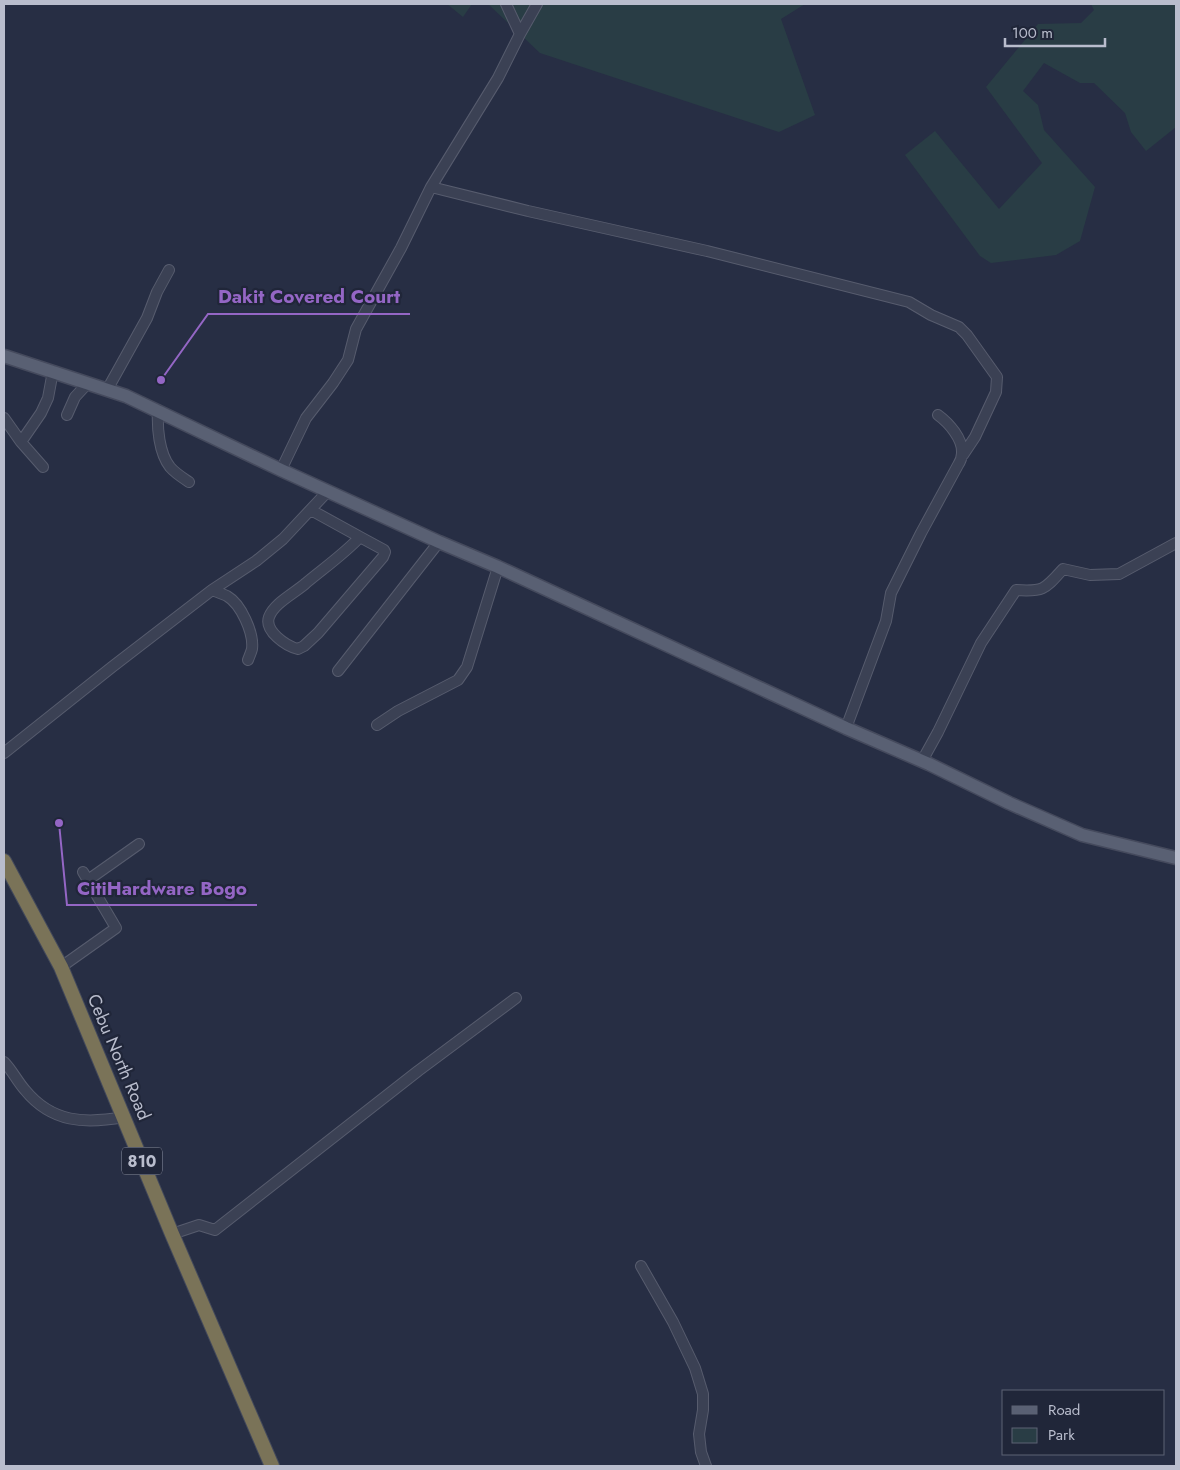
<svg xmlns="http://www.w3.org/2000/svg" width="1180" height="1470" viewBox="0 0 1180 1470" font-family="Jost,sans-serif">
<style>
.green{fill:#293d45}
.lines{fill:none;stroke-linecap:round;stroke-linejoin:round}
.minor-casing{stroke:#575c6e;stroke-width:12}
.major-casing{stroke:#454a5d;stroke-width:15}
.highway-casing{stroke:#43495b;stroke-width:16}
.minor{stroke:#3b4154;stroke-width:10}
.major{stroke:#596073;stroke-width:12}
.highway{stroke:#7a7358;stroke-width:14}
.labels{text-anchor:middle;stroke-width:4.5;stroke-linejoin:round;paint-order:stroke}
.shield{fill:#202639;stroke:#8b90a1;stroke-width:1}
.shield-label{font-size:16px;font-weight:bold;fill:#b9bdcd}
.street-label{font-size:18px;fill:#b9bdcd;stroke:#202639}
.leader{fill:none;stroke:#9466c5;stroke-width:2}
.callout-dot{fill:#9466c5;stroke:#202639;stroke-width:2}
.callout-label{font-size:19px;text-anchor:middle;font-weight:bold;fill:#9466c5;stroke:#202639;stroke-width:4.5;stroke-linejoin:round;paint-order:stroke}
</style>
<rect width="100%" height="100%" fill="#272e44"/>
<!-- green -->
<path class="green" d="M447 4H472L463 17Z
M488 4H805L781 19 815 115 779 132 540 53Z
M1091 4H1176V127L1146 151 1131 132 1125 113 1094 83H1080L1044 63 1023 91 1038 105 1044 130 1095 187 1080 241 1056 255 991 263 980 256 905 155 935 131 999 209 1042 163 986 87 1038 24 1081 23 1094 10Z"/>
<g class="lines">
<!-- minor casing -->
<g class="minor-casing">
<path id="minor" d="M506 4 520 34
M431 187 528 211 707 251 909 302 931 315 959 327 967 335 997 377 996 392 975 437 963 455
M107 390 147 318 157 292 169 270
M158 410C157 428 159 453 170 467 175 473 183 478 189 482
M67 415 75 397 88 383
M4 418 21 442
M43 467 21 442 41 413 48 398 53 371
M281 470 306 418 333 383 348 360 356 329 401 248 431 187 498 78 520 34 537 4
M311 510 360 537
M360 537 384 550 385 552 383 557 318 633 304 646 298 649C286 646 264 631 269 617 274 603 295 593 306 583 324 568 344 554 360 537Z
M212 590C217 592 223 594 227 596 241 604 254 633 252 649 251 653 249 657 248 660
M338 671 439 542
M377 725 398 711 458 680 467 667 498 567
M846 728 886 621 891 593 921 533 958 465C960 462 962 457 962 453 963 439 949 423 938 415
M4 753 112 667 212 590 256 561 283 539 328 491
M922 761 938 732 981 643 1016 590C1044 592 1045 589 1063 569L1090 575 1119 574 1176 543
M88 880 139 844
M61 967 116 928 83 872
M4 1062C12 1070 17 1081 25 1090 52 1123 85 1124 124 1117
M172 1234 199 1225 215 1230 418 1071 516 998
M641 1266 673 1322 695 1368 703 1394V1410L699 1434 701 1452 706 1466"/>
</g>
<!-- major casing -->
<g class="major-casing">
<path id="major" d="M4 356 126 396 281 470 439 542 498 567 846 728 929 764 1009 803 1082 835 1176 858"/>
</g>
<!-- highway casing -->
<g class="highway-casing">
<path id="highway" d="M4 861 61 967 172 1234 272 1466"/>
</g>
<!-- minor -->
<use href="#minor" class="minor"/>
<!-- major -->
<use href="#major" class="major"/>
<!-- highway -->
<use href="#highway" class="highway"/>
</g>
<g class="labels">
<!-- shield labels -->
<rect class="shield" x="122" y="1147.5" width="40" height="27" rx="4"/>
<g class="shield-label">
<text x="142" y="1167">810</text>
</g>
<!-- street labels -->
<g class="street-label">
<text transform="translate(119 1057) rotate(67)" y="6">Cebu North Road</text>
</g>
</g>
<!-- callouts -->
<path class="leader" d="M161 380L208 314H410M59 823L67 905H257"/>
<g class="callout-dot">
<circle cx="161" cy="380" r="5"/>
<circle cx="59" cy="823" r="5"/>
</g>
<g class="callout-label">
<text x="309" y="303">Dakit Covered Court</text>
<text x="162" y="895">CitiHardware Bogo</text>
</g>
<!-- border -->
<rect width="1180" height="1470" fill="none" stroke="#b9bdcd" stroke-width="10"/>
<!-- legend -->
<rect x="1002" y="1390" width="162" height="65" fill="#202639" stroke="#5d6274"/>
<rect x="1012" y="1406" width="25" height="8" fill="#596073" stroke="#5d6274"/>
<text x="1048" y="1415" font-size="15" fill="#b9bdcd">Road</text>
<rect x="1012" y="1428" width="25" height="15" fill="#293d45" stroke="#5d6274"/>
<text x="1048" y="1440" font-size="15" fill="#b9bdcd">Park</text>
<!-- scale -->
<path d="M1005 38v8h100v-8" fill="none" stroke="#b9bdcd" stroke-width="2.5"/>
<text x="1012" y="38" font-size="15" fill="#b9bdcd" stroke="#202639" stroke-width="4" paint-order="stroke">100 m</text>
</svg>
